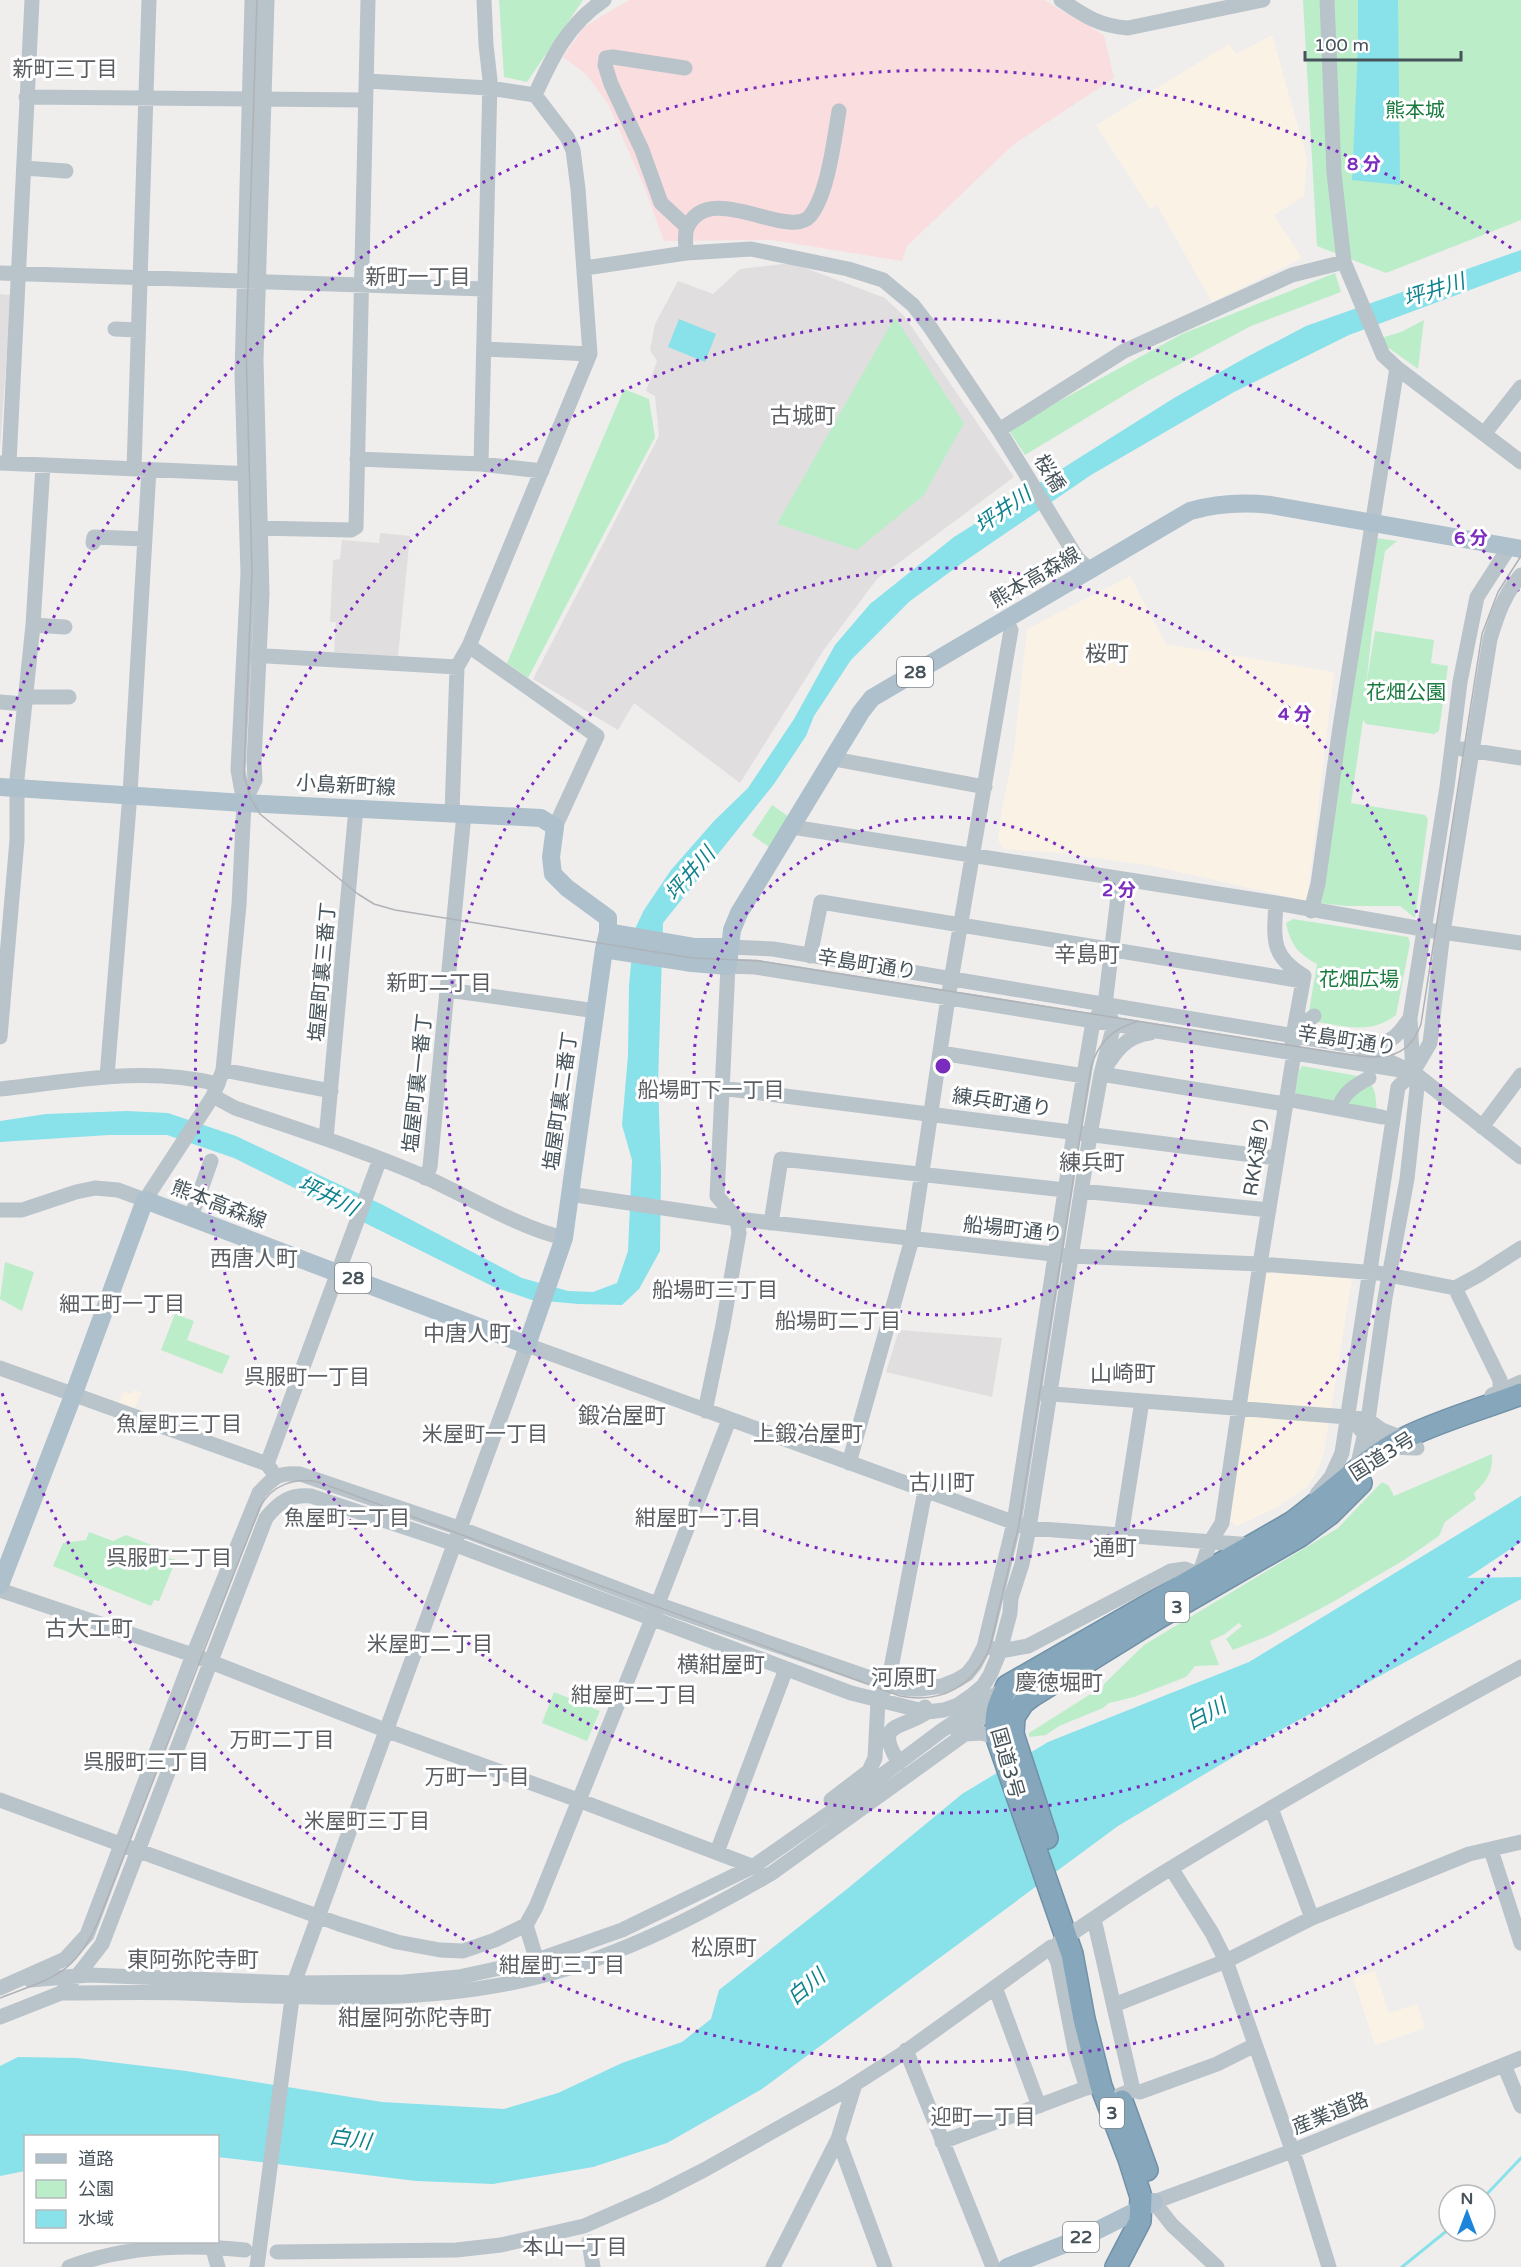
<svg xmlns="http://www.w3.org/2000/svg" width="1521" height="2267" viewBox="0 0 1521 2267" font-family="'Varela Round','Noto Sans JP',sans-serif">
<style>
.commercial{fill:#fbf2e6}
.education{fill:#e1dedf}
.medical{fill:#faddde}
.green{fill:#bbedc9}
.water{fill:#89e1ea}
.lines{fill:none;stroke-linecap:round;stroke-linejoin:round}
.stream{stroke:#89e1ea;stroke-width:3}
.highway-casing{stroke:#7191a7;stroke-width:24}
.minor{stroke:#b9c3ca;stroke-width:15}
.major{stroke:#adc0cc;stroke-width:18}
.highway{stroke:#85a6bb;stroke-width:21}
.tram{stroke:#afb3b7;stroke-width:1.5}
.ring{fill:none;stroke:#7b2cbf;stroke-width:3;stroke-dasharray:3 6}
.labels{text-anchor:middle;stroke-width:6;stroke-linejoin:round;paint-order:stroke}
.shield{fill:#fff;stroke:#7e878c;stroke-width:1.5}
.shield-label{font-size:18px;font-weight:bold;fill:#46535a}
.park-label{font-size:20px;fill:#187a3e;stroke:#fff}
.street-label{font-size:20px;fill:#46535a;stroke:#fff}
.neighbourhood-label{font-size:21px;fill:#5a5e62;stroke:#fff}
.water-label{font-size:21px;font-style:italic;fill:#0f828e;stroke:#fff}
.quarter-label{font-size:22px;fill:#5a5e62;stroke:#fff}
.centre{fill:#7b2cbf;stroke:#fff;stroke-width:3}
.ring-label{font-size:18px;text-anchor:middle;font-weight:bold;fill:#7b2cbf;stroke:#fff;stroke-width:6;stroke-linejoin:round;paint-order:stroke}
</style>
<rect width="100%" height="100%" fill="#f0eded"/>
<!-- commercial -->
<path class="commercial" d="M1272 35 1307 159 1304 196 1274 215 1302 258 1212 302 1157 205 1150 209 1096 125 1229 44 1236 54Z
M1130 576 1166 644 1334 672 1307 901 1153 866 1061 853 1003 849 998 840 1003 804 1014 750 1027 629Z
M1266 1273 1352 1278 1331 1409 1247 1403Z
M134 1390 141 1392 134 1412 118 1406 123 1392 132 1394Z
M1245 1416 1329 1422 1324 1452 1318 1470 1307 1487 1279 1506 1237 1526 1229 1521Z
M1375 1971 1389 2013 1417 2004 1425 2028 1375 2045 1353 1978Z"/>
<!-- education -->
<path class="education" d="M792 263 885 298 905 317 1014 477 877 579 823 651 740 783 634 703 618 730 533 679 659 436 655 396 646 391 657 361 650 350 655 324 678 281 713 294 740 269Z
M0 294 11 295 0 449Z
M380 533 410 536 398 656 334 652 336 622H330L333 560 340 559 342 540 379 543Z
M899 1330 1002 1338 992 1397 886 1372Z"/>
<!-- medical -->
<path class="medical" d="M629 0H1044L1104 35 1114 78 1013 145 907 246 902 261 772 240 664 241 644 186 608 104 586 74 563 57 584 27Z"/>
<!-- green -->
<path class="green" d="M499 0H583L527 82 504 77Z
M1303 0H1521V220L1386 273 1317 246Z
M1335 273 1341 292 1251 326 1146 382 1025 455 1008 429 1182 334Z
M895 317 964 423 924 495 857 550 777 524Z
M1424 320 1418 369 1386 346 1381 338 1401 332Z
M624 389 649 399 655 437 528 678 507 663Z
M1369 537 1397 541 1385 551 1372 631 1366 686 1375 631 1434 640 1431 663 1448 666 1439 731 1434 734 1366 724 1363 720 1351 803 1425 815 1428 819 1415 918 1400 906H1347L1319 903Z
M772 805 789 817 769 847 752 835Z
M1293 919 1408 937 1410 943 1396 1015C1369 1036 1342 1025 1311 1021L1308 1017 1317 964C1297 953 1291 945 1286 923Z
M1302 1066 1369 1078 1375 1093 1377 1112 1294 1098 1299 1071Z
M5 1262 34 1272 22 1311 0 1299Z
M175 1314 194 1321 187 1340 230 1356 222 1374 161 1350Z
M1492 1454C1493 1472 1487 1481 1474 1493L1476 1499 1445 1522 1439 1536 1404 1560 1331 1603 1268 1636 1233 1650 1226 1639 1242 1626 1239 1623 1225 1634 1210 1641 1219 1665 1195 1666 1186 1677 1134 1697 1109 1703 1103 1708 1059 1726 1046 1735 1029 1737V1733L1089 1695 1102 1692 1104 1684 1144 1645 1338 1528 1382 1482 1389 1486 1394 1496Z
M89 1532 113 1541 126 1535 164 1550 169 1558 176 1560 159 1601 154 1600 151 1606 53 1566 63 1543 86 1540Z
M554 1692 600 1711 587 1741 542 1723Z"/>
<!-- water -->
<path class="water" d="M1358 0H1398L1400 185 1352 180 1358 48Z
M1521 250V271L1349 335 1234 392 1091 475 965 561 910 601 851 660 814 716 806 736 774 784 663 923 658 1083 661 1170 660 1251 639 1289 622 1305 579 1304 532 1300 494 1287 234 1158 167 1135H109L0 1142V1121L46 1114 127 1111 168 1113 236 1136 381 1204 522 1278 568 1291 593 1292 617 1283 628 1251 632 1160 622 1125 628 1055 629 986 634 931 644 910 671 870 714 821 748 788 794 719 835 645 870 604 954 537 1174 398 1245 358 1306 326Z
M679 319 716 334 705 362 668 347Z
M1521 1496V1542L1467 1578 1521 1577V1599L1255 1744 1118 1826 762 2089 667 2143 593 2167 493 2184 416 2181 218 2157V2136H26L25 2171 0 2176V2066L18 2057 77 2058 186 2071 382 2102 504 2109 558 2093 622 2063 682 2042 711 2019 719 1990 847 1889 962 1794 1048 1742 1249 1662Z"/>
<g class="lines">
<!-- stream -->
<path class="stream" d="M1485 2196 1521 2158
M1402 2267 1449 2229"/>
<!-- highway casing -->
<g class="highway-casing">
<path id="highway" d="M1047 1838 1013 1734 1014 1717 1023 1703 1032 1696 1158 1618 1300 1536 1330 1514 1361 1483
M1122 2101 1147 2170
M1116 2267 1140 2221 1141 2197 1129 2159 1101 2086 1084 2019 1072 1954 997 1738C994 1715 997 1707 1007 1686L1291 1523C1330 1495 1365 1457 1409 1436 1445 1419 1484 1408 1521 1394"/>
</g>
<!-- minor -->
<path class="minor" d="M1061 0C1085 16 1099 26 1128 28L1263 0
M1327 0 1334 173 1344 262 1383 355 1397 368 1521 462
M685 68 613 57 606 58 605 65 611 84 642 150 661 203 687 227
M367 81 489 88 535 95 567 137 573 150 578 189 590 354 469 646 457 667 452 813
M535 95C552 57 568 24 604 0
M26 97 366 100
M24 168 66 171
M686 253C686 245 684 232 688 226 710 180 789 241 810 216 828 194 834 140 839 111
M585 268 686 253 751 249 848 269 883 280 913 305 930 327 999 430 1077 558 1091 571
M0 273 485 289
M115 329 138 330
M485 349 590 354
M999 430 1124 351 1292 275 1344 262
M1484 434 1521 387
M357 459 481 464 542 471
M0 463 252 474
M9 463 32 0
M481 464 490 80 486 45 484 0
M134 469 149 0
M252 528 351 530 356 527 368 0
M93 543 94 537 145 539
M33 625 65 627
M469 646 597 736 555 827
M250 655 457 667
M26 697H69
M0 702 25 704
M1462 749 1521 758
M834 759 985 787
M244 803 255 780 254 761 262 594 256 360 267 0
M792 827 1276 903 1434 931
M1311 911 1318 884 1340 727 1397 368
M1449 933 1521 943
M729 947 773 949 1355 1046 1413 1072 1521 1157
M810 956 821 902 1303 981
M448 990 596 1011
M1296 1019 1309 1020 1314 1016
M1150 1033C1124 1036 1114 1054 1101 1074L1285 1104
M0 1037 17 840V779L33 625 43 465
M1358 1045C1388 1043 1393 1044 1410 1018
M941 1053 1084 1076
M223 1070 331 1091
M107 1076 130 794 149 469
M721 1088 1277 1158
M0 1089C75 1081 143 1066 218 1084
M213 1096 235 1108C299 1130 363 1150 425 1177 467 1196 520 1228 564 1238
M1291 1100 1382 1117
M1339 1109C1342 1093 1356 1085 1369 1078
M1482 1127 1521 1075
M326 1139 356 808
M425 1178 430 1167 464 814
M1081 1191 1269 1210
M569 1194 737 1219 1071 1256 1260 1264 1378 1273 1455 1288 1479 1275 1521 1248
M0 1210H22L76 1192 95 1188 118 1190 145 1200 213 1096 223 1070 239 905 244 803 238 770 248 573 242 374 252 0
M191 1217 211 1161
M771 1223 781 1159 1065 1190
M1455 1288 1500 1380V1391L1504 1400
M0 1368 267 1464 272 1471
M1040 1393 1348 1417 1368 1420 1382 1430 1397 1436H1409
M1492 1395 1521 1382
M705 1411 723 1325 739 1233 737 1219 717 1196 728 966 755 967 1413 1072
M1360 1429C1377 1447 1393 1448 1417 1448
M849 1463 912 1239 948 998 1011 630 1006 620
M267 1464 380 1159
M1356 1472 1368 1420 1385 1298 1407 1179 1417 1088 1413 1072 1410 1018 1447 787 1460 682 1477 597 1510 546
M1317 1494 1331 1477 1342 1453 1398 1087 1413 1072 1430 1043 1443 932 1490 639C1497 616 1504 594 1521 575
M1121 1536 1142 1401
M0 1590 193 1655 385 1730 578 1800 757 1868
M991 1648 1000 1651 1028 1646 1171 1571 1185 1569 1199 1575 1210 1542 1222 1523 1260 1264 1294 1053 1292 1041 1304 976C1270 956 1274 938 1276 903
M958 1734 1013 1696 1036 1683
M899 1763C873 1721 901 1730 927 1712L925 1707
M0 1800 339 1924 397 1942 440 1950 463 1951 495 1940 526 1925 536 1907 652 1619 729 1420
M831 1800 869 1771 875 1758 878 1701 888 1684 925 1491
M1271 1808 1312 1918
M1491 1850 1521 1943
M717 1852 786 1669
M1171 1868 1212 1933 1226 1961 1297 2164 1329 2267
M1094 1919 1133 2090 1120 2095
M526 1925 539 1968
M1059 1942C1097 1917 1134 1890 1173 1867 1287 1797 1403 1731 1521 1667
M30 1980 89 1975 294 1983 404 1982 459 1977 537 1960 622 1930 754 1866 861 1791 941 1731 1007 1687
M995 1987 1039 2106
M0 1988 65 1959 87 1935 193 1655 259 1493C274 1477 278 1472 300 1474L459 1528 657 1604 888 1684 907 1689H920L942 1686 957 1680 967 1674 975 1664 984 1647 1014 1523 1074 1133 1093 1022 1105 1005 1120 880
M61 1993C102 1993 143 1992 184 1993 300 1997 427 2006 541 1976 622 1955 700 1915 772 1873L965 1734 982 1733 997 1738
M1114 2005 1226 1961 1312 1918 1469 1854 1521 1842
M0 2017 61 1993 81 1971 102 1944 266 1518C279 1502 290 1494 311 1496L443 1540 851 1693 927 1712 944 1710 958 1705 971 1696 983 1686 990 1675 1000 1651 1010 1613 1011 1598 1022 1564 1029 1528 1090 1135 1101 1074 1114 1025 1105 1005
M906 2050 993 2267
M1504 2065 1521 2106
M1133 2090 1140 2092 1217 2064 1255 2045
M838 2139 885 2267
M942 2142 1094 2085
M589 2242 593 2267
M212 2246 218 2267
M277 2252 456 2250 501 2245 584 2226 655 2195 704 2170 841 2093 902 2054 1051 1947 1058 1963 1075 2050 1087 2088
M69 2267C124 2246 187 2244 245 2250
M257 2267 294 1983 527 1345 1029 1528 1252 1545
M773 2267 838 2139 855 2084
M1217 2267 1172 2225 1154 2202 1292 2151 1521 2058"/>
<!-- major -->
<path class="major" d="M0 787 244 803 541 818 555 827 551 857 553 874 567 888 608 918V932L604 949 564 1238 527 1345 145 1200 74 1393 0 1585
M608 932 695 947H729
M604 949 692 963 728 966 732 930 739 913 861 712 872 698 1190 511C1218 503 1243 502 1271 505L1521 549
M1007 2267 1088 2235 1154 2202"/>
<!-- highway -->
<use href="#highway" class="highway"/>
<!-- tram -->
<path class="tram" d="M257 0 246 346 252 571 244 776 251 799 260 814 358 894 374 904 395 910 693 958 759 961 1332 1052C1368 1057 1406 1068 1421 1024L1482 634 1498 592 1521 556
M0 1998C54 1977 76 1975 100 1917L260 1507C272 1485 294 1477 318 1482L900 1696C942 1704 974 1686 990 1647L1019 1524 1091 1067C1098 1043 1112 1029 1136 1022"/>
</g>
<!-- distance rings -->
<g class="ring">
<circle cx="943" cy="1066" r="249"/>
<circle cx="943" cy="1066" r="498"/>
<path d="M1519 1541A747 747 0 1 1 1519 591"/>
<path d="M1514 1882A996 996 0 0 1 1 1390M1 742A996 996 0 0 1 1514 250"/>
</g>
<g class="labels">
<!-- shield labels -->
<g class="shield">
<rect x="897" y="657" width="36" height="30" rx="4.5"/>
<rect x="335" y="1263" width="36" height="30" rx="4.5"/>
<rect x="1165" y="1592" width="24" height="30" rx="4.5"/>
<rect x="1100" y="2098" width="24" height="30" rx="4.5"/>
<rect x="1063" y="2222" width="36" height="30" rx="4.5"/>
</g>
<g class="shield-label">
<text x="915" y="678">28</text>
<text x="353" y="1284">28</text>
<text x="1177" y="1613">3</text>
<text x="1112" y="2119">3</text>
<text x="1081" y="2243">22</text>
</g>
<!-- park labels -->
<g class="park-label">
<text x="1415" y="117">熊本城</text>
<text x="1406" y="699">花畑公園</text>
<text x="1359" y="986">花畑広場</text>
</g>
<!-- street labels -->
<g class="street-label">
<text transform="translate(1050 473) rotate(59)" y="7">桜橋</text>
<text transform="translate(1035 577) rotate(-30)" y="7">熊本高森線</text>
<text transform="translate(346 785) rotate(3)" y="7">小島新町線</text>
<text transform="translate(867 964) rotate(9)" y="7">辛島町通り</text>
<text transform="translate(322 972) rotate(-85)" y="7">塩屋町裏三番丁</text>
<text transform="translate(1347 1040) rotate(9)" y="7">辛島町通り</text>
<text transform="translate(417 1083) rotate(-84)" y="7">塩屋町裏一番丁</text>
<text transform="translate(560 1101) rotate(-82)" y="7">塩屋町裏二番丁</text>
<text transform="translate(1002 1102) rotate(8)" y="7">練兵町通り</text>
<text transform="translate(1256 1156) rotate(-81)" y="7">RKK通り</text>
<text transform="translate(219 1204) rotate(21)" y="7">熊本高森線</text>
<text transform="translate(1013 1229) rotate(6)" y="7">船場町通り</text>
<text transform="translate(1382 1456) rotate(-32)" y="7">国道3号</text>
<text transform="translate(1008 1763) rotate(74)" y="7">国道3号</text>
<text transform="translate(1330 2113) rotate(-22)" y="7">産業道路</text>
</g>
<!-- neighbourhood labels -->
<g class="neighbourhood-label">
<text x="65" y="76">新町三丁目</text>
<text x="418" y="284">新町一丁目</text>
<text x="439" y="990">新町二丁目</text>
<text x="711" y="1097">船場町下一丁目</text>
<text x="715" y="1297">船場町三丁目</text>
<text x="122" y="1311">細工町一丁目</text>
<text x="838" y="1328">船場町二丁目</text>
<text x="307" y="1384">呉服町一丁目</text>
<text x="179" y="1431">魚屋町三丁目</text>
<text x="485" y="1441">米屋町一丁目</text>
<text x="347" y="1525">魚屋町二丁目</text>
<text x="698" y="1525">紺屋町一丁目</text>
<text x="169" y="1565">呉服町二丁目</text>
<text x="430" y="1651">米屋町二丁目</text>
<text x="634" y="1702">紺屋町二丁目</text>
<text x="282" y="1747">万町二丁目</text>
<text x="146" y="1769">呉服町三丁目</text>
<text x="477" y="1784">万町一丁目</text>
<text x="367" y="1828">米屋町三丁目</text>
<text x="562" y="1972">紺屋町三丁目</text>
<text x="983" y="2124">迎町一丁目</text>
<text x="575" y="2254">本山一丁目</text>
</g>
<!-- water labels -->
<g class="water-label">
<text transform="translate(1434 290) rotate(-18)" y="7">坪井川</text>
<text transform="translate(1003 510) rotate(-35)" y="7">坪井川</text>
<text transform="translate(690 874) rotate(-49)" y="7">坪井川</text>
<text transform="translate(328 1196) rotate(26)" y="7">坪井川</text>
<text transform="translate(1206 1714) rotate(-28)" y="7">白川</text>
<text transform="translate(806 1987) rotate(-40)" y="7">白川</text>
<text transform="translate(350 2139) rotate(8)" y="7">白川</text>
</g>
<!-- quarter labels -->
<g class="quarter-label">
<text x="803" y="423">古城町</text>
<text x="1107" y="661">桜町</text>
<text x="1087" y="962">辛島町</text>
<text x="1092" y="1170">練兵町</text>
<text x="254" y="1266">西唐人町</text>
<text x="467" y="1341">中唐人町</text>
<text x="1123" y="1381">山崎町</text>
<text x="622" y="1423">鍛冶屋町</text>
<text x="808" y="1441">上鍛冶屋町</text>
<text x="942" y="1490">古川町</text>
<text x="1115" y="1555">通町</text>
<text x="89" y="1636">古大工町</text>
<text x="721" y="1672">横紺屋町</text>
<text x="904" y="1685">河原町</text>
<text x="1059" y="1690">慶徳堀町</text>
<text x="724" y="1955">松原町</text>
<text x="193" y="1967">東阿弥陀寺町</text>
<text x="415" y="2025">紺屋阿弥陀寺町</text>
</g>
</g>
<circle cx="943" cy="1066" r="9" class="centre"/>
<g class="ring-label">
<text x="1364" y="170">8 分</text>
<text x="1471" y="544">6 分</text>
<text x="1295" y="720">4 分</text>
<text x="1119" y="896">2 分</text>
</g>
<!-- legend -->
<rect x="24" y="2135" width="195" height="108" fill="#ffffff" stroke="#b5babd" stroke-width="1.5"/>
<rect x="36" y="2154" width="30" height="9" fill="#adc0cc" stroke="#b5babd" stroke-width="1.5"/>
<text x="78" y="2165" font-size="18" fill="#46535a">道路</text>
<rect x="36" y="2180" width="30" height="18" fill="#bbedc9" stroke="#b5babd" stroke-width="1.5"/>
<text x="78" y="2195" font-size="18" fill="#46535a">公園</text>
<rect x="36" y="2210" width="30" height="18" fill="#89e1ea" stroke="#b5babd" stroke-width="1.5"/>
<text x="78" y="2225" font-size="18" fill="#46535a">水域</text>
<!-- north arrow -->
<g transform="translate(1467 2213)"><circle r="28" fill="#ffffff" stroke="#b5babd" stroke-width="1.5"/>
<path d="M0-4.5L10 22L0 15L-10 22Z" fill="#1c85db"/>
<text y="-9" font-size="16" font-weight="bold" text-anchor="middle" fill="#46535a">N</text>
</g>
<!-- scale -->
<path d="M1305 51v9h156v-9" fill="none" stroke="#46535a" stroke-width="3"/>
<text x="1314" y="51" font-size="18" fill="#46535a" stroke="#ffffff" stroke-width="4.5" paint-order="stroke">100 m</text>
</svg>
